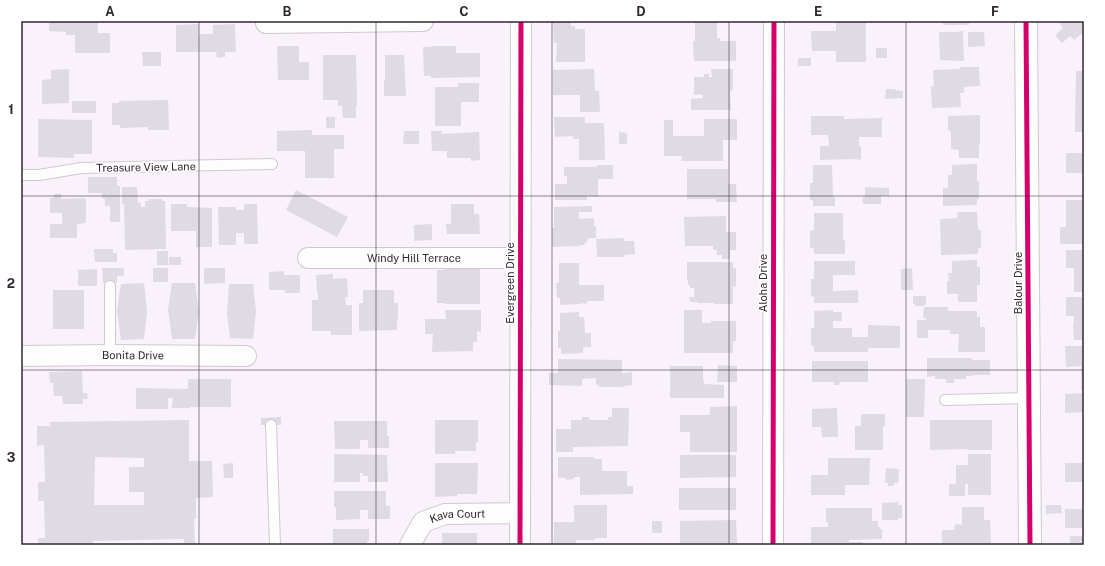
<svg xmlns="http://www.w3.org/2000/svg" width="1105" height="566" viewBox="0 0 1105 566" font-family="'Public Sans',sans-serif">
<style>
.building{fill:#dfdae3;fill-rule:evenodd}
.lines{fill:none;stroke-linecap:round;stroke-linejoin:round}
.service-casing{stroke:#d0c8d0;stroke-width:12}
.minor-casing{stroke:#d0c8d0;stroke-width:22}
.tertiary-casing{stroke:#d0c8d0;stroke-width:24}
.service{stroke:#fefdfe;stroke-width:10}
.minor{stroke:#fefdfe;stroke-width:20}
.tertiary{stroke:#fefdfe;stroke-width:22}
.cycleway-casing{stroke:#fff;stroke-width:8}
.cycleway{stroke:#d6006c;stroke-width:5}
.grid{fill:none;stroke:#312830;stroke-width:1;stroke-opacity:0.55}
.labels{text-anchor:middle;stroke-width:3.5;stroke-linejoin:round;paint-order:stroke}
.street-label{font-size:11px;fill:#312830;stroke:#fff}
.neatline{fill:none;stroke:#312830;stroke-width:1.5}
.grid-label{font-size:13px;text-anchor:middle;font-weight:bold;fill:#312830}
</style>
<rect width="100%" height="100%" fill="#faf2fa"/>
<!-- building -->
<path class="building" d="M49 21H98V33H110V53H75V35H66V32L49 31Z
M553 21H571V26H575V29H585V62H556L557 43H554Z
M695 21H717V38H720V41H736V61H694L693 41H695Z
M836 21H866V62H836V51H812L811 31H836Z
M943 21H969V25H943Z
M1063 21H1084V32L1074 40 1070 36 1062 43 1055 35 1063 28 1060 24Z
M199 24V34H213V25L235 24 236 52H225V57L217 58 216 52H176V25Z
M959 31H963L964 61 940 60 939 32H959Z
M968 32H984L985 46 968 47Z
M277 46H299V62H309V80H278Z
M431 46H456V53H480V77L431 78V76H424L423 47H431Z
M876 48H887V58H876Z
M142 52H161V66H143Z
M323 55H356L357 106H356V118H343L342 106H338V100H323Z
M385 55H404L406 96H384V80H385Z
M798 58H811V66H798Z
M960 67H979L980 86 964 87V93H960L961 107 932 108 931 86H934L933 70 960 69Z
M69 69V103L42 104V80L51 79V70Z
M594 69 595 91H599L600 112H580V95H553V70Z
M711 69H733V90L730 91 731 110H691V99L703 98 702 94 694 95V77H704V74H709V77H712Z
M1076 71H1084V132H1075Z
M458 83H479V102H461V126H435V87H458Z
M886 89H895V90L903 91V98L885 99Z
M168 100 169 130H148V127L120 128V125H112V103H119V101Z
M72 101H96V113H72Z
M980 115V144H979V158H959V150L951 149V132L948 130V116Z
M811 116H844V119L882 118V137H859V146H861V160L854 159 820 160V146H829L828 135H811Z
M326 117H335V128H326Z
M554 117H585V123H604L605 160H579V139H573V136L555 137Z
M38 119 92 120V154H74V158L38 157Z
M704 119H737V140H723V161H681L682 156H664V120H673V136H703L704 135Z
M312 130V135H344V149H334V178H305V151H277V131Z
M404 131H419V144H403Z
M431 131H442V134L479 132 480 160 471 161V158H447V151H432Z
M619 132 627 133V144H619Z
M1066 153H1084V195H1083V173H1066Z
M977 164V182H979V199H977V205L943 206V188H948V175H952V165Z
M597 165H613V179H598V197L587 196V200H555V184H567V176H564V167H597Z
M813 165H832L833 197H835V206H813V200H810V183H813Z
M687 169H728V184H736L737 202H716V199H687Z
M88 177H117V186H120V222H110V206H105V199L102 198V193H88Z
M122 187H137L138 203H141V207H145V201H149V199H162V201H165L166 249 125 250 124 204H122Z
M865 187 889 188V196H881V204H864V203H862L863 197H865Z
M296 190 348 217 337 237 286 210Z
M54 194H61V199L86 198V223L77 224V238H50V224H62V213H50V198H54Z
M1066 200H1084V244H1060V227H1066Z
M171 204H187V207L212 208V247H196V231H171Z
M244 204H257L258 244H244V233H236V245H219L218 207H236V210H244Z
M451 204H474V214H479L480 234H447L446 224H451Z
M592 206V212H579V219L594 218V226H596V238H589L584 245H580V246L552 247V228H554V207Z
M958 212H977L978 230H981V248H978V254L941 255 940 219 957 218Z
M814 213H843V240H845V254H814V248H810V231L814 230Z
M726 216V232H736V250H730V259H722V255H717V250H713V246H685L684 217Z
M432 224V240L414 241V225Z
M624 238V241H634L635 254 624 255V257H597L596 239Z
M94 249H113V253H117V262H95Z
M1066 250H1084V292H1074V268H1066Z
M157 251H168V265H157Z
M169 257H181V265H169Z
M977 260V267H980V285H977V302H958V294H947V281H949L948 273H952V261Z
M814 261H855V275H833V291L858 290V303H814V296L811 297V279H814Z
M687 262H733V268H736V287L733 286V304H714V303H698V302H690L689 297H694V288H690V285H688V280H687Z
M559 263H579V285H604V301H587V304L581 303V304L560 305V298H557L556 283H559Z
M102 268H124V276H117V283H103Z
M153 268H168V282H153Z
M204 268H225V283L204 284Z
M445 268H480V304H445V303H437V270H445Z
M912 268 913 290H901V269Z
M97 269V286H78V270Z
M284 271V275H300V293H285V290H269V272Z
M333 274V279L347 278 348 297H345L346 305H352V335H331V331H312V300H318V293H317L316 275Z
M144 283 147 311 144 339 121 340 117 311 121 284Z
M172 283H195L199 311 195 339H172L168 310Z
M229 284H253L256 312 253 339 230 338 227 312Z
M53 290H84V329H53Z
M363 290H394V303H398V319L397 320V330L359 331V303H363Z
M913 296H926V304H925V306H915V304H913Z
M1066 297H1084V340H1074L1073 324H1074V316H1066Z
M924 307H948V311H977V317H980V327H985V352H958L959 334H950V330H928V338H917V320H926V318H923Z
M445 310H481V332L477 331V342H473V351L432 352 433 334H425V319H446Z
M684 310H702V323H711V321H736V341H733V353H684Z
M833 310V312H842V321H833V328H852V337H868V325L900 326V348H868V352H814V346H811V328H814V311Z
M579 312V317H584L585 333H591V347H583V353L561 354V348H558V331H560V313Z
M1065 346H1083L1084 390H1081V366L1066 367Z
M927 358H973L972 360H990V375H973V376H966V379H954V383H946V379H935V376L927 377Z
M558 359 622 360V373L632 372V385L623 386V387H599V385H596V378L582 379V386L549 385V373H558Z
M812 361H868V382H840L839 385H834V382H812Z
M718 365 737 366V382H717Z
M670 366H703V381H704V384L724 385V398H670Z
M82 371 83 393H87L88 399H83V404H63L62 396H54L53 383H50L49 372Z
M188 379H231V407H190V408H172L173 398H168V409H136V388L188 389Z
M906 379H925L924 417H906Z
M1084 393V412L1065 413V394Z
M737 406V452H690V432H680V415H710V407Z
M612 408H629L628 446 573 447V452H556V429H571V420H582V417H589V420H608V417H612Z
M837 408 838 437H822L821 427H812V409Z
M863 414H885V426H883V450H855V426H861V416Z
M281 417V425H261V418Z
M189 420V461H212L213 497 196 498V519H194L195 545H184V539L93 541V545H38V538H45L44 501H38V482H45L44 445 37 446V426H50V422ZM95 457 144 458V467H129V492H144V505H94Z
M435 420H478V442H476V451H455V454H435Z
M930 420H992V450H967V449L930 450Z
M334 421H387V436H389V448H368V440H360V449H335Z
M334 454 387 455 388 482H368V476H363V473H360V482H334Z
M968 454H991V495H968V484H965V496H949V484H956V465H968Z
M680 455H736V477L680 478Z
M558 457H594V459H602V471H627V486H633V494L580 495V477H574V479L566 480V478H558Z
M828 458H870L869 485H845V495H811V475H828Z
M233 463V478H224L223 464Z
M435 463H478L477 494H457V496L435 497Z
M1065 463H1084V482H1065Z
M886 468 899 469 898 483H894V486H888V483H885Z
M679 488H736V510H679Z
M334 491H386V506H390V519H368V510H360V519L336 520V507H334Z
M898 502V505H902V518H898V520H882V503Z
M574 505H607V538H595V540H576V545H554V522H574Z
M1046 505H1061L1062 513 1046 514Z
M962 507H984V520H990L991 545H942V530H954L955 524 962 525Z
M826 508H872V521H878V527H881L880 529H882V539L849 540V542H863V545H811V527H828V522L826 523Z
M1065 509H1084V528H1065Z
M736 520 737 543H680V521Z
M652 521H662V533H652Z
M333 529H369V541H367L366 545H335V544H333Z
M442 533H477V545H448V544H442Z
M1070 536H1084V545H1070Z"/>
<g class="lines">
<!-- service casing -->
<g class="service-casing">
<path id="service" d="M21 175H39L81 168 272 164
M110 286V355
M945 400 1029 398
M271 425 275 545"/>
</g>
<!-- minor casing -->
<g class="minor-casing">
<g id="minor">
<path d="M266 23 423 21"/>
<path id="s1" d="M308 258H520"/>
<path id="s2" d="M21 356 110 355 246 356"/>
<path id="s3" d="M410 545 423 522 445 514 520 513"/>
<path d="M520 545 521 21"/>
<path d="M773 545 774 21"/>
</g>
</g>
<!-- tertiary casing -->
<g class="tertiary-casing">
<path id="tertiary" d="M1026 21 1030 545"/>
</g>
<!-- service -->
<use href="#service" class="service"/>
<!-- minor -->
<use href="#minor" class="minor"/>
<!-- tertiary -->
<use href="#tertiary" class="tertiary"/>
<!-- cycleway casing -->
<g class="cycleway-casing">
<path id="cycleway" d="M1026 21 1030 545
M520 545 521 21
M773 545 774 21"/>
</g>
<!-- cycleway -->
<use href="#cycleway" class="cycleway"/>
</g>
<!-- grid -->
<path class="grid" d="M199 21V545M376 21V545M552 21V545M729 21V545M906 21V545M21 196H1084M21 370H1084"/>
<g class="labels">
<!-- street labels -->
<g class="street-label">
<text transform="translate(146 167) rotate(-1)" y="4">Treasure View Lane</text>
<text dy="4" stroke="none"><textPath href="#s1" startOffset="106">Windy Hill Terrace</textPath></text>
<text transform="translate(510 283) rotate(-90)" y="4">Evergreen Drive</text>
<text transform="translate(763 283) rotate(-90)" y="4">Aloha Drive</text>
<text transform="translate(1018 283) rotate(-90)" y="4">Balour Drive</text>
<text dy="4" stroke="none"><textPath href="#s2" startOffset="112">Bonita Drive</textPath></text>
<text dy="4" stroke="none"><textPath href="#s3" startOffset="62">Kava Court</textPath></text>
</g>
</g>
<!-- border -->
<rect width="1105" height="566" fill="none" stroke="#ffffff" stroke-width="44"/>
<rect x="22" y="22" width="1061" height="522" class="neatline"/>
<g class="grid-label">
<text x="110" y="16">A</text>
<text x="287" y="16">B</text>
<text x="464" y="16">C</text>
<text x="641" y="16">D</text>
<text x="818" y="16">E</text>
<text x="995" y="16">F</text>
<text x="11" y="114">1</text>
<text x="11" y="288">2</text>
<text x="11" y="462">3</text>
</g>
</svg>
